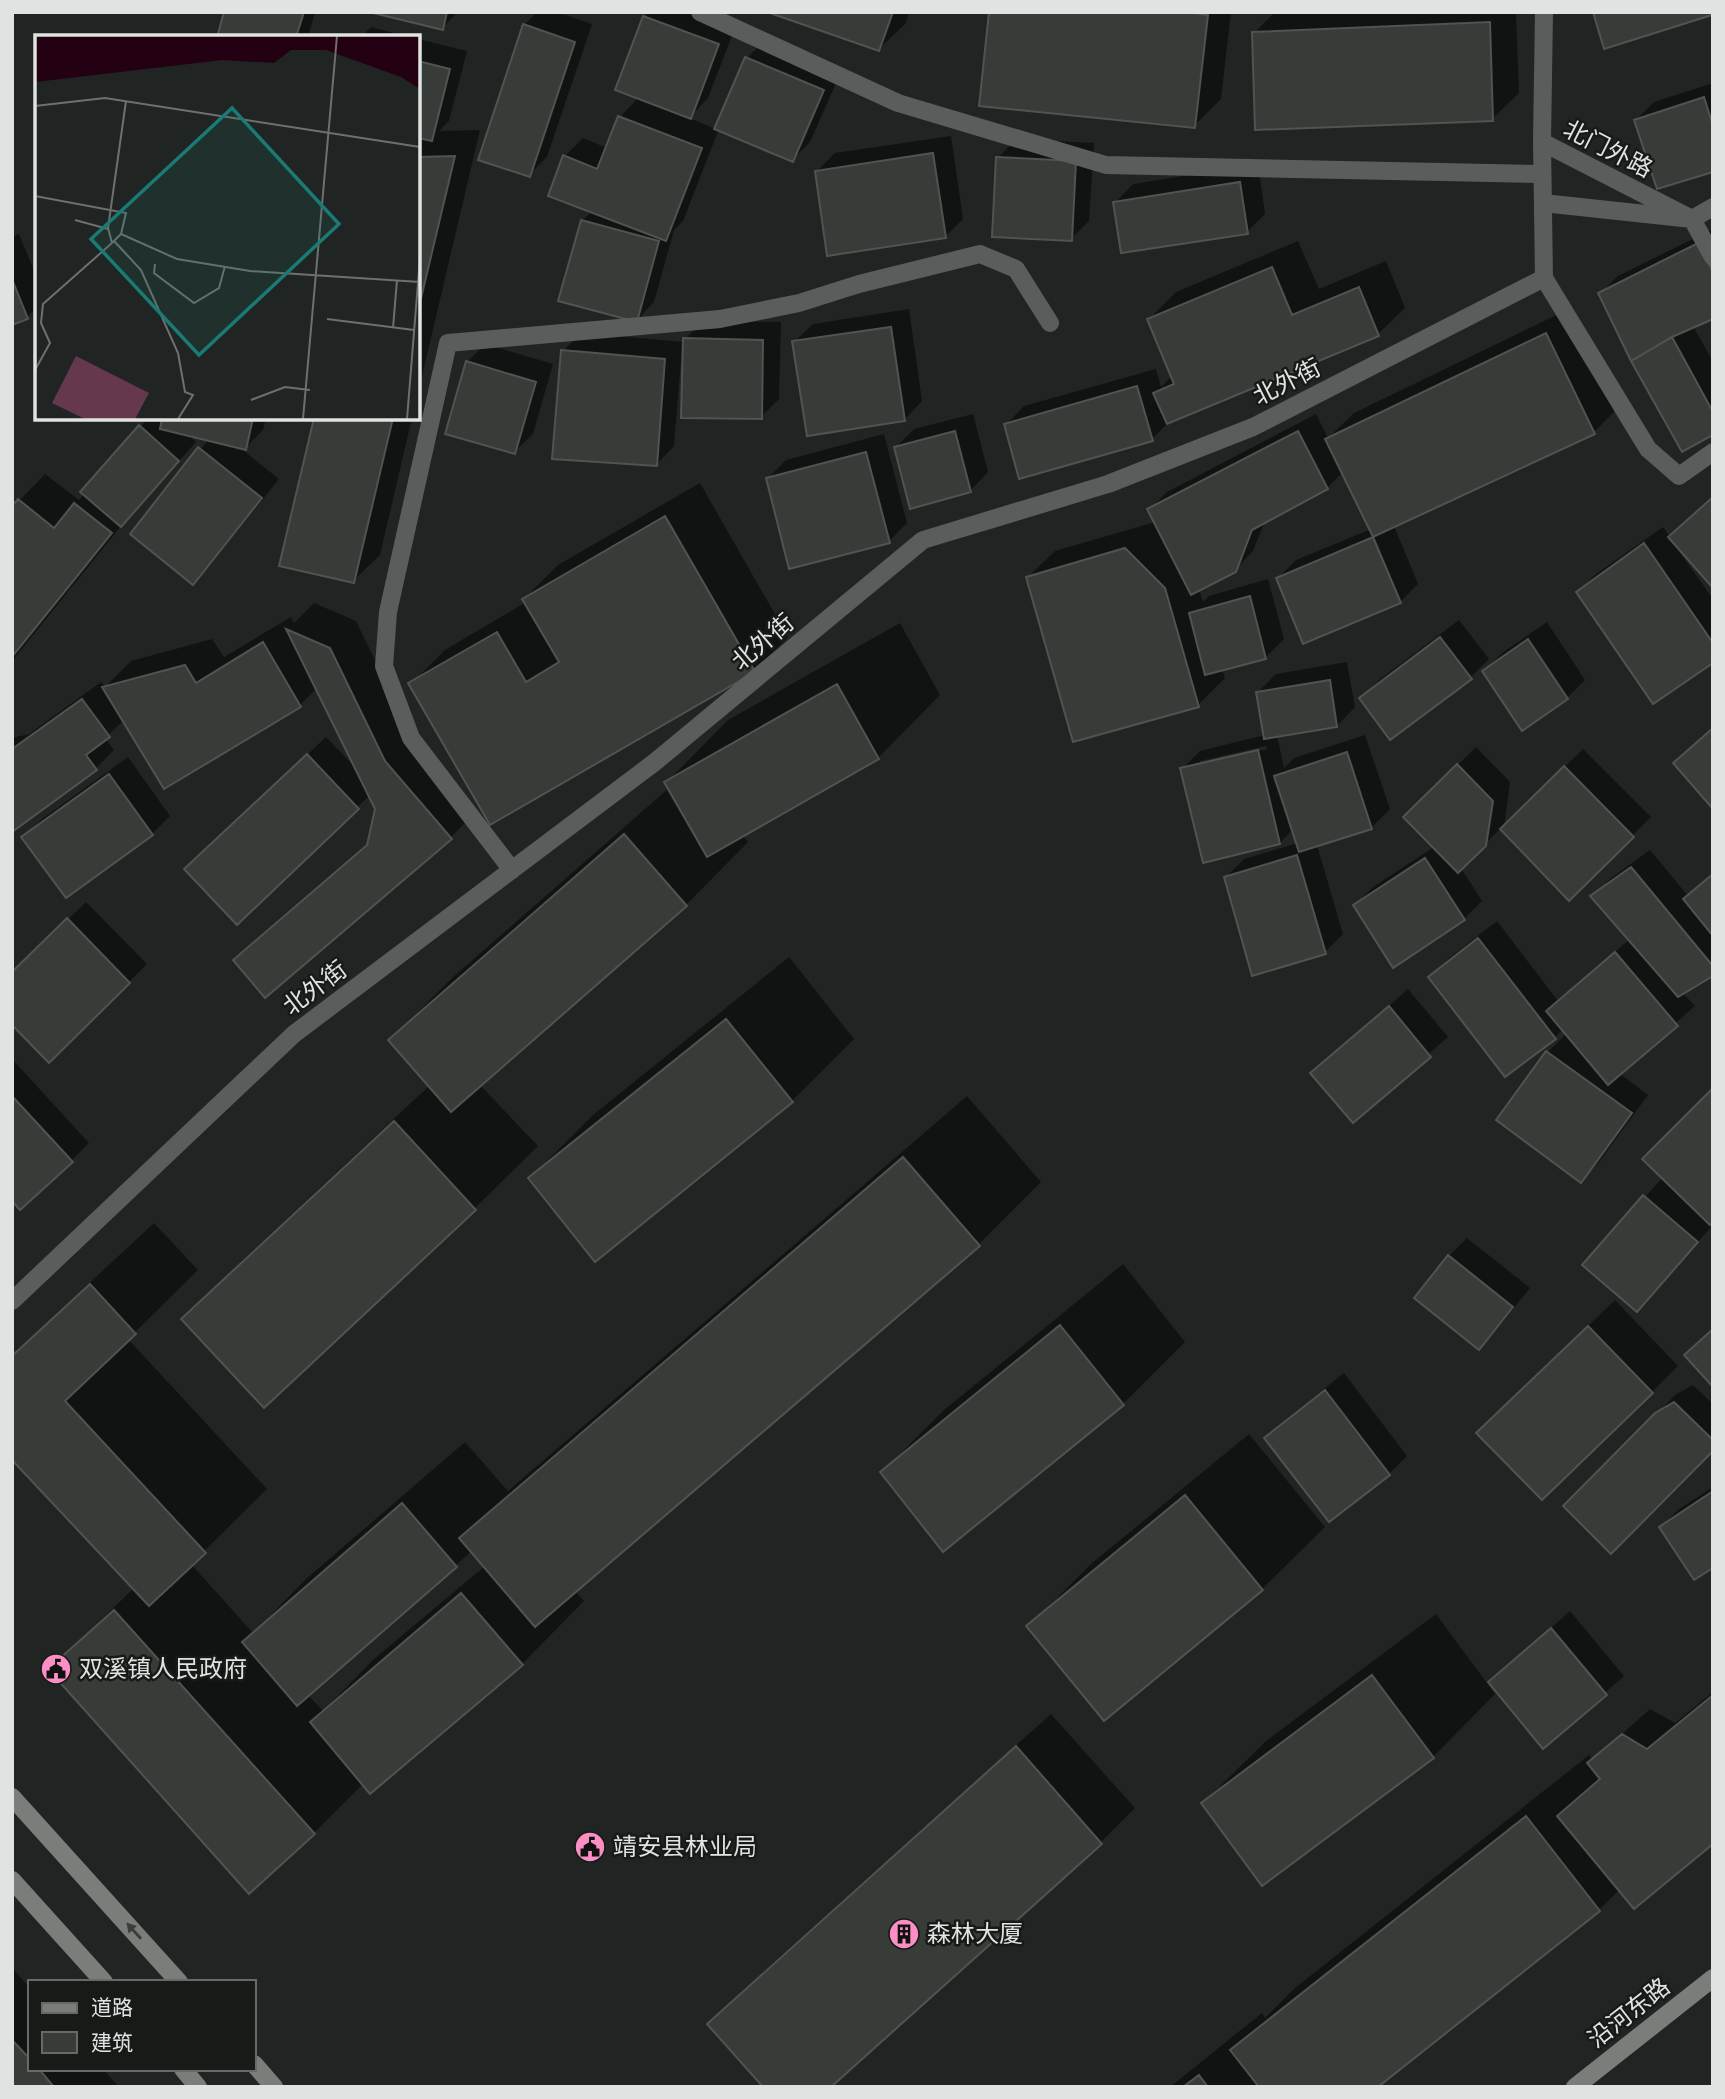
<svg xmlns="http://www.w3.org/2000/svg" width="1725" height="2099" viewBox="0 0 1725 2099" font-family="'Alegreya Sans','Noto Sans SC',sans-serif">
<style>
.shadow{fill:#0007;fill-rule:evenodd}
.building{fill:#383c39;stroke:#4f5451;stroke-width:2}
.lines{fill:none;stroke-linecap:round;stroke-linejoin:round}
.lane{stroke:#5b5d5c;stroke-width:18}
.street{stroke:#5b5d5c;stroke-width:18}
.secondary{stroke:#7a7e7b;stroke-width:18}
.oneway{fill:#3a3e3b}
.labels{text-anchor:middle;stroke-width:5;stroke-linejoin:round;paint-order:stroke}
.street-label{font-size:24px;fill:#e0e3e1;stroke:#171b18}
.poi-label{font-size:24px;fill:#e0e3e1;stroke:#171b18;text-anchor:start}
.inset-road{fill:none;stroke:#6d706e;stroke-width:2}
.view{fill:#197b74;fill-opacity:0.15;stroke:#197b74;stroke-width:3.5}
.inset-edge{fill:none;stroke:#e0e3e1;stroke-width:3.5}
</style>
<rect width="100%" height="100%" fill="#202422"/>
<!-- shadow -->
<path class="shadow" d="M226 12H315L308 37H219Z
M376 12H458L442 28Z
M537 12H557L592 24 547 157 529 175 524 25Z
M649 12H700L736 25 708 98 689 118 716 129 747 58 765 40 841 72 810 142 792 160 719 129 683 221 674 230 654 302 636 321 582 221 592 211 565 156 583 138 607 148 620 117 639 97 644 17Z
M772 12H909L906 23 879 49Z
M991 12H1231L1221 99 1194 126Z
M1275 12H1516L1519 93 1492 119 1254 33Z
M371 27 409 37H361Z
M418 39 467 51 449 121 439 131 480 130 418 393Z
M1713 83V170L1636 120 1654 102Z
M951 136 963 219 945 237 817 171 835 153Z
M1016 139 1094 143 1089 221 1071 239 998 158Z
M1258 164 1265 214 1247 232 1115 203 1133 184Z
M1713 229V317L1693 326 1713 362V433L1600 294 1618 276Z
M19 234 37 278V307L27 317 12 323V237Z
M1298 241 1319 289 1386 261 1405 308 1378 334 1170 421 1152 439 1006 425 1024 406 1156 369 1161 387 1172 376 1149 319 1176 292Z
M1573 307 1620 406 1594 432 1394 526 1418 584 1400 602 1278 578 1296 560 1371 529 1343 472 1327 488 1265 521 1253 551 1235 570 1199 589 1203 602 1209 596 1268 579 1284 639 1266 657 1222 669 1225 678 1198 705 1028 577 1055 551 1155 522 1149 510 1167 492 1316 414 1328 438 1354 413Z
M909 309 922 401 904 420 794 342 813 324Z
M703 321 781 322 779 399 761 417 685 348H682L674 446 656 465 563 351 581 333 685 342V339Z
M485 344 553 364 533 434 514 452 467 362Z
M973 414 988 472 970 491 896 447 914 429Z
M148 418H266L263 430 245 448 238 446 279 479 211 564 193 583 132 534 209 439 187 434 196 442 125 521 12 661V508L45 474 79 500Z
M316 418H412L380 555 353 581Z
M884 434 907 523 889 541 768 478 786 460Z
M700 483 788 637 754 671 490 823 411 684 445 650 526 602 524 599 558 565Z
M1713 496V585L1681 549 1679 551 1713 599V661L1578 592 1596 574 1663 527 1670 537Z
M314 603 356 621 411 734 477 811 450 838 235 960 262 934 370 841 377 809 370 795 237 922 205 851 326 737 356 768 317 688 300 705 164 787 124 720 105 738 114 750 96 768 12 830V738L29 734 101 682 105 687 131 661 212 639 224 657 291 617 294 623Z
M1459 620 1489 659 1471 677 1361 698 1379 680Z
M1547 622 1585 680 1567 698 1484 671 1502 653Z
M900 623 940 695 878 758 742 835 748 842 686 905 480 1085 538 1146 475 1208 264 1405 183 1319 246 1257 430 1085 390 1040 453 977 669 788 666 783 728 720Z
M1347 662 1355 707 1337 726 1277 735 1284 768 1294 758 1365 735 1390 809 1371 828 1317 845 1343 934 1325 952 1226 877 1244 859 1298 843 1293 829 1280 843 1182 769 1200 751 1265 735 1258 692 1276 674ZM1266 746 1267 749 1200 765V761Z
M1476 747 1510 782 1504 827 1583 749 1651 817 1569 898 1501 828 1461 868 1482 901 1464 919 1355 905 1373 887 1434 847 1405 817Z
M128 757 170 816 152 834 23 837 42 819Z
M1650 850 1688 896 1713 873V974L1682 992 1695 1006 1619 1073 1648 1095 1599 1162 1581 1181 1498 1120 1548 1052 1567 1033 1563 1029 1554 1038 1430 977 1448 959 1497 921 1558 1001 1630 939 1593 896 1611 878Z
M86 902 147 964 49 1061 12 974Z
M789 957 854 1039 792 1101 530 1178 593 1115Z
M1408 989 1448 1037 1353 1120 1313 1073Z
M12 1059 89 1143 71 1161 12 1199Z
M967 1096 1041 1182 978 1245 575 1591 584 1601 522 1664 364 1783 314 1833 50 1669 134 1588 12 1457V1355L154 1223 198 1270 128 1339 267 1489 191 1564 253 1633 306 1579 465 1442 508 1491ZM472 1551 485 1566 374 1659 323 1711 308 1695Z
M1663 1177 1713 1221V1225L1637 1310 1584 1265Z
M1467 1238 1530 1288 1497 1329 1479 1347 1449 1256Z
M1123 1264 1185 1342 1123 1404 882 1472 944 1410Z
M1615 1300 1678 1366 1652 1392 1505 1406Z
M1344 1373 1407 1456 1389 1474 1267 1438 1285 1420Z
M1693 1385 1713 1404V1448L1566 1506 1675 1395Z
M1249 1434 1325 1527 1262 1589 1029 1626 1091 1564Z
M1713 1487V1566L1661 1527 1679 1509Z
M1570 1611 1624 1676 1544 1746 1490 1682Z
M1436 1614 1495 1694 1433 1757 1203 1803 1266 1741Z
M1713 1692V1842L1620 1889 1599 1910 1376 2087H1170L1262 2013 1265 2018 1295 1988 1589 1755 1593 1760 1650 1709 1675 1723Z
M1051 1714 1135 1808 1101 1842 828 2087 709 2024 743 1990Z
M12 1968 30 1988V2069H103L119 2087H12Z"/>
<!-- building -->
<path class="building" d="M224 12H304L296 37H217Z
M369 12H447L443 30Z
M767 12H893L879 51Z
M989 12H1186L1208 15 1195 128 979 106Z
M1593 12H1711L1712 15 1604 49Z
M643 16 719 44 691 119 615 90Z
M1490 22 1493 121 1255 130 1252 32Z
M523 24 575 42 530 177 478 160Z
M745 57 824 90 793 162 714 129Z
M418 61 450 69 432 141 418 138Z
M1704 97 1713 126V172L1657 189 1634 120Z
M618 116 702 148 666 241 548 196 563 155 597 169Z
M933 153 946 238 827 256 815 171Z
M455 156 418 311V157Z
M996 157 1076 161 1072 241 992 237Z
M1240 182 1248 234 1121 253 1113 202Z
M581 220 659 241 637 322 558 301Z
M1698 243 1713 272V319L1672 337 1631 361 1598 293Z
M1272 267 1292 315 1359 287 1379 336 1167 424 1153 393 1174 384 1147 319Z
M12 279 28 319 12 325Z
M891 327 905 421 807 436 792 341Z
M1546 333 1595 434 1373 537 1325 439Z
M1672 337 1713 412V435L1682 452 1631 361Z
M683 338 763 340 762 419 681 418Z
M561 350 665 359 657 466 552 459Z
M466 361 536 382 515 454 445 434Z
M1137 386 1153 441 1019 479 1004 424Z
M162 418H253L246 450 160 429Z
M314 418H393L354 583 279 566Z
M139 425 179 461 121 527 80 492Z
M955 431 971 492 910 509 894 447Z
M1298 431 1328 489 1252 530 1236 572 1191 595 1147 509Z
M198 447 262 498 193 585 130 534Z
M866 452 890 543 789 569 766 478Z
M1713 497V588L1668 537Z
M18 499 54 528 74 503 112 533 12 657V506Z
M665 516 755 672 490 825 408 683 497 632 526 682 559 662 522 599Z
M1373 537 1401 603 1303 644 1276 578Z
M1644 543 1713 643V663L1653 704 1576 592Z
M1125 548 1165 588 1199 707 1073 742 1026 577Z
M1250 596 1266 659 1205 675 1189 613Z
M286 629 330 648 385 761 452 839 265 998 233 960 367 845 375 809Z
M1440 637 1472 679 1390 740 1359 698Z
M1528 639 1568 699 1522 731 1482 671Z
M263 642 301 707 164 789 102 687 185 665 196 683Z
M1330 680 1337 727 1264 739 1256 692Z
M837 684 879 759 707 857 664 782Z
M82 699 110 737 86 755 97 770 12 832V749Z
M1713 728V809L1673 763Z
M1258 750 1280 844 1203 863 1180 768Z
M1347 752 1372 829 1299 852 1274 776Z
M307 754 359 809 237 925 184 869Z
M1457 764 1493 801 1486 846 1458 873 1403 817Z
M1564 766 1634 837 1569 901 1500 829Z
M109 774 153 835 66 898 21 837Z
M624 834 687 906 451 1112 388 1040Z
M1297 855 1326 954 1252 976 1224 877Z
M1425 858 1465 920 1393 968 1353 905Z
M1631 867 1713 966V976L1678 997 1590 896Z
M1713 874V936L1683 899Z
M67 918 130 983 49 1063 12 1025V972Z
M1478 938 1556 1039 1505 1077 1428 977Z
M1615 952 1678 1026 1608 1085 1546 1011Z
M1389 1006 1431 1057 1353 1123 1310 1073Z
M726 1019 793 1102 595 1262 528 1178Z
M1546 1051 1632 1113 1581 1183 1496 1120Z
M1713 1088V1222L1710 1225 1642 1159Z
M12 1096 73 1162 20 1210 12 1201Z
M394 1121 476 1210 264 1408 181 1319Z
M903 1157 980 1246 535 1627 459 1538Z
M1643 1195 1698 1242 1637 1312 1582 1265Z
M1448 1255 1513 1307 1479 1350 1414 1298Z
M90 1284 136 1334 65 1401 206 1553 149 1606 12 1460V1356Z
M1060 1325 1124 1405 943 1552 880 1472Z
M1588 1326 1653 1393 1542 1500 1476 1433Z
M1713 1329V1387L1684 1355Z
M1325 1390 1390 1475 1329 1522 1264 1438Z
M1674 1402 1713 1440V1451L1611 1554 1563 1506 1655 1413Z
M1713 1491V1568L1694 1580 1659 1527Z
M1185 1495 1263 1590 1104 1721 1026 1626Z
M402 1503 457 1567 297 1706 242 1642Z
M461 1593 523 1665 370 1794 310 1722Z
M114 1610 315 1834 249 1894 48 1669Z
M1551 1628 1607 1695 1543 1749 1488 1682Z
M1372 1675 1434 1758 1262 1886 1201 1803Z
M1713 1695V1844L1634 1909 1557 1816 1600 1779 1587 1763 1622 1734 1647 1749Z
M1016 1746 1102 1844 831 2087H763L707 2024Z
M1526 1816 1600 1911 1378 2087H1259L1230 2050Z
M12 2040 30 2059V2069H39L54 2087H12Z
M1199 2075 1208 2087H1183Z"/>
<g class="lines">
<!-- lane -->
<path class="lane" d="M700 12 898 103 1106 165 1542 174"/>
<!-- street -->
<path class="street" d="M1544 12 1542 142 1692 219 1713 257
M1543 203 1692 219 1713 207
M1544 278 1648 449 1679 476 1713 452
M512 870 411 738 384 666 388 612 448 343 720 319 799 303 859 284 980 254 1016 269 1050 323
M12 1301 294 1034 655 762 923 540 1108 484 1253 427 1544 278 1542 142"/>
<!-- secondary -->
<path class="secondary" d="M12 1797 179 1982
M12 1880 104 1982
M254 2064 274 2087
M183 2069 198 2087
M1575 2087 1713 1978"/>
</g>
<!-- one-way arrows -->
<defs><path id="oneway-solid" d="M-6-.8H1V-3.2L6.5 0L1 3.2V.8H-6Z" transform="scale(1.75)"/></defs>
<use class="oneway" href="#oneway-solid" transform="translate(134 1931) rotate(-132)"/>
<!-- icons -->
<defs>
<g id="civic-disc" transform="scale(1.575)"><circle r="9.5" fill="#fb8fc4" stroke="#171b18"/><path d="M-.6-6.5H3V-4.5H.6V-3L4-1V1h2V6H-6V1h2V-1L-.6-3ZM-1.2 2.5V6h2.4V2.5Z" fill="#111"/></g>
<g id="building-disc" transform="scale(1.575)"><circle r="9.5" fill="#fb8fc4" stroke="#171b18"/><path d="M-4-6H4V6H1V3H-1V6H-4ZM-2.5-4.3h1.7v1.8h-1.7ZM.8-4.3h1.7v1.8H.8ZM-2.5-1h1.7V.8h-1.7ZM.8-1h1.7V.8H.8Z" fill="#111"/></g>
</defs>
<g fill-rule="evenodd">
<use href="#civic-disc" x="56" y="1669"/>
<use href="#civic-disc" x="590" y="1847"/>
<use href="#building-disc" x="904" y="1934"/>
</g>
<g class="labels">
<!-- street labels -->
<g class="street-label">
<text transform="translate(1608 149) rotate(27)" y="8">北门外路</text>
<text transform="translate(1287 382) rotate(-27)" y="8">北外街</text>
<text transform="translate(763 642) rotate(-40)" y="8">北外街</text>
<text transform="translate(315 988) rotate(-37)" y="8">北外街</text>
<text transform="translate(1629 2013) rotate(-38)" y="8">沿河东路</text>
</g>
<!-- poi labels -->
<g class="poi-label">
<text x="79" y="1677">双溪镇人民政府</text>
<text x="613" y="1855">靖安县林业局</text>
<text x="927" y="1942">森林大厦</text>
</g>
</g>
<!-- overview -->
<g transform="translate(35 35)">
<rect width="385" height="385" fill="#202422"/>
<path d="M41 321 114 358 100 384H50L17 368Z" fill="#65384e"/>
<path d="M0 1H385V54L366 42 291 15H256L239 28 187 25 0 47Z" fill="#230012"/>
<path class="inset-road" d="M0 71 70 63 385 112M0 161 91 178 86 199M40 185 73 194M79 206 106 235 143 318 150 357 158 360 143 384M77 208 86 199 142 224 215 236 385 247M120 229 119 238 159 268 184 253 190 231M292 284 379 295M358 293 362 245M0 335 15 308 6 288 8 269 77 208 73 193 91 66M216 365 250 352 275 355M268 384 302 1M372 384 385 223"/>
<path class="view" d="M197 73 304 189 164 320 56 204Z"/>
<rect width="385" height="385" class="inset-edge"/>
</g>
<!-- border -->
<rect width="1725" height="2099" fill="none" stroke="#e0e3e1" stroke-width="28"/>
<!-- legend -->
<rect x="28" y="1980" width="228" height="91" fill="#171b18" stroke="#676b68" stroke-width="2"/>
<rect x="42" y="2003" width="35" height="10" fill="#7a7e7b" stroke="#676b68" stroke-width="2"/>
<text x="91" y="2015" font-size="21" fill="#e0e3e1">道路</text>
<rect x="42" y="2032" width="35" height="21" fill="#383c39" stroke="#676b68" stroke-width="2"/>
<text x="91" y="2050" font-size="21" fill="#e0e3e1">建筑</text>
</svg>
